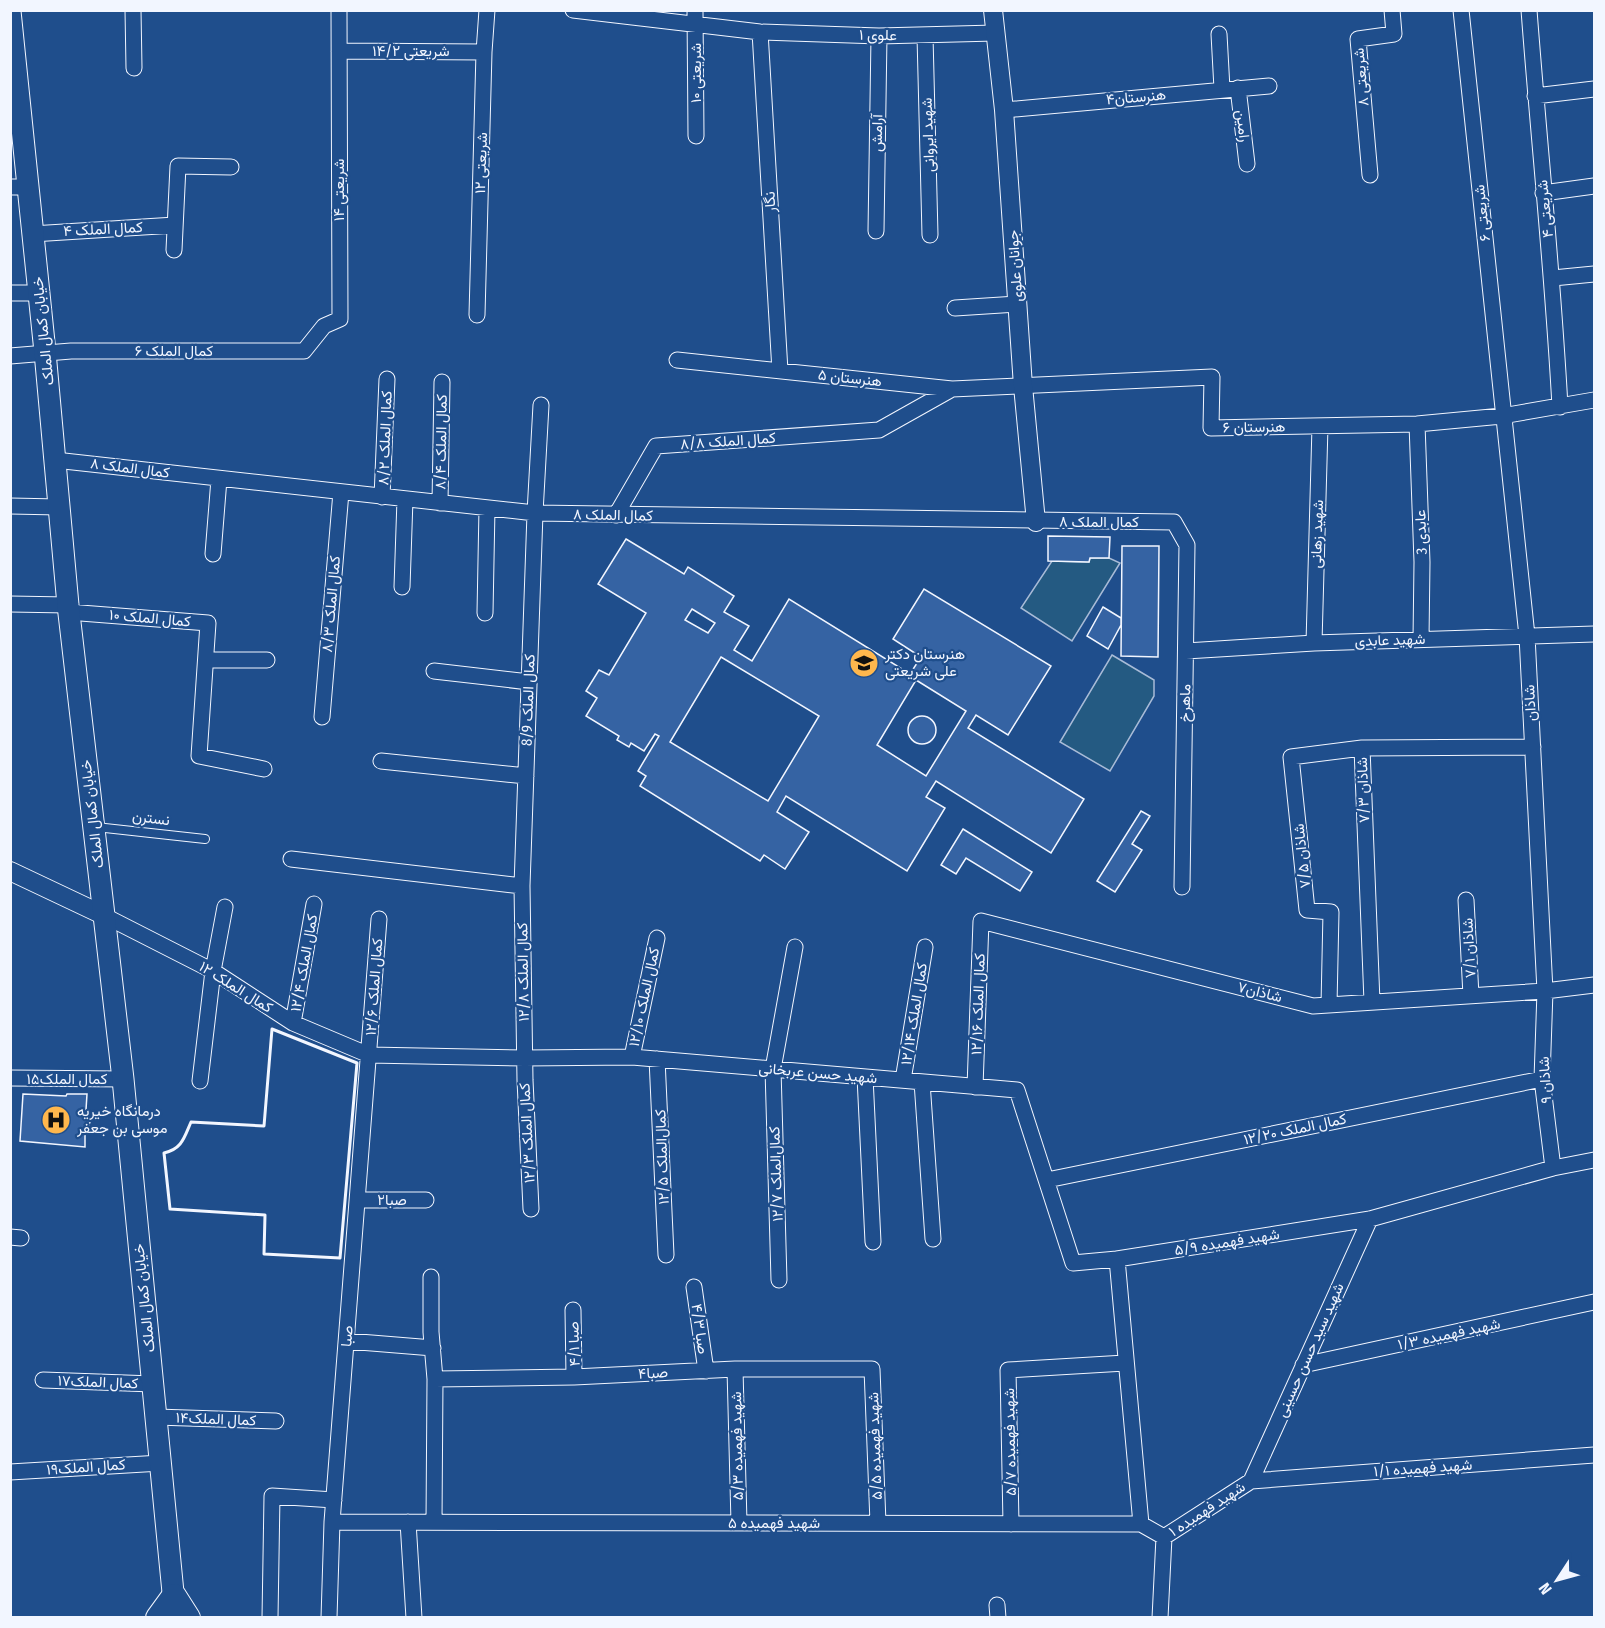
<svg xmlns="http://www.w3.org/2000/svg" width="1605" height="1628" viewBox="0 0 1605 1628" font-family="'Fira Sans Condensed',Vazirmatn,sans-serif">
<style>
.green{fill:#245a82;stroke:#a8bbd7;stroke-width:1.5}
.building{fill:#3563a3;stroke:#f2f6ff;stroke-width:1.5;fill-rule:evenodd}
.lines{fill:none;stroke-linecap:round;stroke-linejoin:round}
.service-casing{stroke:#f2f6ff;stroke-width:10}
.minor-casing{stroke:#f2f6ff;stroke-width:17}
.tertiary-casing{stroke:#f2f6ff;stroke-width:20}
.secondary-casing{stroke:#f2f6ff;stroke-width:23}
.primary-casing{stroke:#f2f6ff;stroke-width:26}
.service{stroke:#1f4e8c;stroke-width:8}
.minor{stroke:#1f4e8c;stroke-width:15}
.tertiary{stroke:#1f4e8c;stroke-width:18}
.secondary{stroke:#1f4e8c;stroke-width:21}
.primary{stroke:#1f4e8c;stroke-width:24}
.wall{stroke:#f2f6ff;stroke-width:3}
.labels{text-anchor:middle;stroke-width:4.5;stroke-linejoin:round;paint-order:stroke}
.street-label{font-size:15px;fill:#f2f6ff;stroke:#1f4e8c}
.poi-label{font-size:15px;fill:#f2f6ff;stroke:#1f4e8c;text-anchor:start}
</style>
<rect width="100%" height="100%" fill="#1f4e8c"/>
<!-- green -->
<path class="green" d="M1090 558H1109L1120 563 1072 641 1021 608 1052 561 1089 562Z
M1112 655 1154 680V696L1110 771 1060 742Z"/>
<!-- building -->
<path class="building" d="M1048 536 1110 537 1109 558H1090L1089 562 1048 561Z
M626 539 684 574 688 567 734 596 724 612 749 626 734 650 752 661 789 599 910 674 921 657 893 639 924 589 1051 666 1008 735 976 715 968 728 1084 799 1051 853 936 781 926 797 945 808 907 871 786 796 777 812 809 832 785 869 764 855 760 861 640 786 646 776 638 771 659 736 655 734 644 751 631 743 629 747 617 740 619 736 586 716 597 698 586 691 599 670 609 675 646 613 598 584ZM692 609 715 623 708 633 685 620ZM721 657 819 716 768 801 670 742ZM916 680 966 711 926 776 877 745Z
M1122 546H1159L1158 657 1121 656Z
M1103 607 1121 618V625L1108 649 1087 636Z
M908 730a14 14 0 1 1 28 0a14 14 0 1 1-28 0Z
M1141 811 1150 816 1132 844 1142 850 1115 892 1097 881Z
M963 829 1032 872 1020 891 966 858 956 874 941 865Z
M23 1094 66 1096 67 1094H87L86 1110 90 1122 85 1135V1147L20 1141Z"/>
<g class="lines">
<!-- service casing -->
<g class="service-casing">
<path id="service" d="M96 827 205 839"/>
</g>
<!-- minor casing -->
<g class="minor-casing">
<path id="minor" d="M133 10 134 68
M573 10 760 32 879 36 995 33
M695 10 696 136
M1461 10 1527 636 1545 991 1542 1079 1553 1168
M1529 10C1539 143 1553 275 1560 407
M760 32 780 371
M1219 34 1222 89
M925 36 930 235
M339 51 484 52
M1238 88 1247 164
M1535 96 1594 89
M1004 110 1269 86
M1370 175 1358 39 1394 34 1392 10
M10 187H28
M1543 193 1594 186
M876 231 879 36
M32 234 175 225
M174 250 178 166 231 167
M1553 278 1594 274
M10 293H39
M955 308 1017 304
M477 315 484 52 487 10
M10 356 71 351H304L324 326 340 319 339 10
M677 360 952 389 1212 377 1211 428 1417 424 1502 416 1594 400
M1417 424 1422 562 1421 639
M55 460 535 513 1174 522 1187 545 1182 887
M382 497 387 379
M440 503 442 382
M10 506 59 507
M616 515 656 446 879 430 952 389
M213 554 219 479
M402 587 405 499
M10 604 68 605
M68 612 208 623 199 756 264 769
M485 613 487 508
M1314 643 1320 426
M1186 651 1314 643 1594 634
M206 660H267
M434 671 529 682
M322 717 341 492
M381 761 526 776
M291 859 522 886
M1466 900 1471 996
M103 915 213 971 293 1023 369 1055 524 1058 632 1057 1017 1090 1073 1263 1117 1259
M1372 1002 1362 748 1533 747
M1329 1005 1331 912 1307 910 1291 757 1362 748
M293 1023 314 904
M632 1057 657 938
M657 1059 666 1255
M865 1077 873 1242
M10 1078 123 1079
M903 1080 925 947
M200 1081 213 971 225 907
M922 1082 933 1239
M975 1087 981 921 1313 1006 1545 991 1594 985
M1047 1180 1542 1079
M358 1200H426
M531 1209 525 1080 522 886 535 513 541 405
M10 1237 21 1238
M431 1277V1332L435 1379 434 1522
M779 1280 773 1069 795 947
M694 1287 706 1371
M573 1310 574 1377
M347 1341 433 1348
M1303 1365 1594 1302
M735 1369 739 1523
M435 1379 574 1377 735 1369H872L878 1523
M43 1380 153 1384
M156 1417 276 1421
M10 1472 161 1463
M1251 1481 1370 1219
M332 1522 1141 1524 1164 1537 1160 1618
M408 1522 414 1618
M1011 1524 1008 1370 1125 1363
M1141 1524 1117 1259 1370 1219 1553 1168 1594 1160
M1164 1537 1251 1481 1594 1455
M997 1605 998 1618
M270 1618 272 1496 334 1500
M329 1618 332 1522 379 919"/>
</g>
<!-- tertiary casing -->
<g class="tertiary-casing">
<path id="tertiary" d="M993 10 1004 110 1023 386 1036 522
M10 871 103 915"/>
</g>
<!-- secondary casing -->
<g class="secondary-casing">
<path id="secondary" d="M10 11 45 352 68 605 123 1079 175 1613"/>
</g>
<!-- primary casing -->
<g class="primary-casing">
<path id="primary" d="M158 1618 174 1596 188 1618"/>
</g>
<!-- service -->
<use href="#service" class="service"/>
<!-- minor -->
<use href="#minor" class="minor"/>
<!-- tertiary -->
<use href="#tertiary" class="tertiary"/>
<!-- secondary -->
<use href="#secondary" class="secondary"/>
<!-- primary -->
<use href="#primary" class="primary"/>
<!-- wall -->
<path class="wall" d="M272 1029 357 1063 340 1258 264 1254 265 1215 170 1209 164 1153C182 1149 184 1138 191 1122L264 1126Z"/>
</g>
<!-- icons -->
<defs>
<g id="school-disc" transform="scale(1.5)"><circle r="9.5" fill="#ffb74d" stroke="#1f4e8c"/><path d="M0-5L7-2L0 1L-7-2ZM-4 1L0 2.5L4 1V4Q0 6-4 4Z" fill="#111"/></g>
<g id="hospital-disc" transform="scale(1.5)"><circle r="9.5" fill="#ffb74d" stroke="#1f4e8c"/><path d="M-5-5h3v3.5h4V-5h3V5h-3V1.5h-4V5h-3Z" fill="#111"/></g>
</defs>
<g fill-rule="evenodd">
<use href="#school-disc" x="864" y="663"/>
<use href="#hospital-disc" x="56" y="1120"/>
</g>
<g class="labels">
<!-- street labels -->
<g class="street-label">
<text transform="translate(878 35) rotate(1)" y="5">علوی ۱</text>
<text x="411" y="56">شریعتی ۱۴/۲</text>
<text transform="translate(696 73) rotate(-90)" y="5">شریعتی ۱۰</text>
<text transform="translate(1361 77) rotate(-95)" y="5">شریعتی ۸</text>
<text transform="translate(1136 97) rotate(-5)" y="5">هنرستان۴</text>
<text transform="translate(1243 126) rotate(83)" y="5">رامین</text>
<text transform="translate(877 133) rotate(-89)" y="5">آرامش</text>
<text transform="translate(928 135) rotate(-92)" y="5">شهید ایروانی</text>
<text transform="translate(481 163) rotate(-88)" y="5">شریعتی ۱۲</text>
<text transform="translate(339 190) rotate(-90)" y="5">شریعتی ۱۴</text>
<text transform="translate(770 202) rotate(-93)" y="5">نگار</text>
<text transform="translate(1545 209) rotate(-96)" y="5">شریعتی ۴</text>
<text transform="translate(1482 213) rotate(-96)" y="5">شریعتی ۶</text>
<text transform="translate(103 229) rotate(-3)" y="5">کمال الملک ۴</text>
<text transform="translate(1015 266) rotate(-94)" y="5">جوانان علوی</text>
<text transform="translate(43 331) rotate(-96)" y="5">خیابان کمال الملک</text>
<text x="174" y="356">کمال الملک ۶</text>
<text transform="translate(850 378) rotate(6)" y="5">هنرستان ۵</text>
<text transform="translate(1254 427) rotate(-1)" y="5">هنرستان ۶</text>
<text transform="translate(385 438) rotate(-88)" y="5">کمال الملک ۸/۲</text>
<text transform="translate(728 441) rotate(-4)" y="5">کمال الملک ۸/۸</text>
<text transform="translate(441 442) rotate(-89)" y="5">کمال الملک ۸/۴</text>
<text transform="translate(130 468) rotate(7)" y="5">کمال الملک ۸</text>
<text transform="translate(613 515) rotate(1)" y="5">کمال الملک ۸</text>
<text x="1099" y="527">کمال الملک ۸</text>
<text transform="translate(1421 532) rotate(-92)" y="5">عابدی 3</text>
<text transform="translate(1317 534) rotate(-88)" y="5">شهید زهانی</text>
<text transform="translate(331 604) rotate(-85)" y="5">کمال الملک ۸/۳</text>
<text transform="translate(150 618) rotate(5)" y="5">کمال الملک ۱۰</text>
<text transform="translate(1390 640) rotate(-2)" y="5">شهید عابدی</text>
<text transform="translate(528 700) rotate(-88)" y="5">کمال الملک 8/9</text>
<text transform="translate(1185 703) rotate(-89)" y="5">ماهرخ</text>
<text transform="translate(1530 703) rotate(-93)" y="5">شاذان</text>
<text transform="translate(1363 790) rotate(-92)" y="5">شاذان ۷/۳</text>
<text transform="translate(92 814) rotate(-97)" y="5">خیابان کمال الملک</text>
<text transform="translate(151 818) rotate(7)" y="5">نسترن</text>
<text transform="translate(1302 856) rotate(-96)" y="5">شاذان ۷/۵</text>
<text transform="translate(1469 948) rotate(-93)" y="5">شاذان ۷/۱</text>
<text transform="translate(304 963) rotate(-80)" y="5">کمال الملک ۱۲/۴</text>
<text transform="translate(523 972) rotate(-91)" y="5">کمال الملک ۱۲/۸</text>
<text transform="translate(236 987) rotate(32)" y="5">کمال الملک ۱۲</text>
<text transform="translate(374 987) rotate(-86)" y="5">کمال الملک ۱۲/۶</text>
<text transform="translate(1260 992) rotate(14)" y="5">شاذان۷</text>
<text transform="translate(644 997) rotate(-78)" y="5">کمال الملک ۱۲/۱۰</text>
<text transform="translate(978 1004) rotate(-88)" y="5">کمال الملک ۱۲/۱۶</text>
<text transform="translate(914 1014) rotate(-81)" y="5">کمال الملک ۱۲/۱۴</text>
<text transform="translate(818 1073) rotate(5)" y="5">شهید حسن عربخانی</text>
<text x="67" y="1084">کمال الملک۱۵</text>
<text transform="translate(1545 1080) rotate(-93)" y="5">شاذان ۹</text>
<text transform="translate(1295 1129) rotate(-12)" y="5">کمال الملک ۱۲/۲۰</text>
<text transform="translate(527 1133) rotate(-93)" y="5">کمال الملک ۱۲/۳</text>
<text transform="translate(662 1157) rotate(-92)" y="5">کمال‌الملک ۱۲/۵</text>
<text transform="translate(776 1174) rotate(-92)" y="5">کمال‌الملک ۱۲/۷</text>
<text x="392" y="1205">صبا۲</text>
<text transform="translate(1227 1242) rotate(-9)" y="5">شهید فهمیده ۵/۹</text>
<text transform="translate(144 1298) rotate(-96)" y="5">خیابان کمال الملک</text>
<text transform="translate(700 1329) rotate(82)" y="5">صبا ۴/۳</text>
<text transform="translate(1449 1334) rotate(-12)" y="5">شهید فهمیده ۱/۳</text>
<text transform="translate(347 1336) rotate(-85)" y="5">صبا</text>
<text transform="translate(574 1344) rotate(-92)" y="5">صبا ۴/۱</text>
<text transform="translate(1310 1350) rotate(-66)" y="5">شهید سید حسن حسینی</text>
<text transform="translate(653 1373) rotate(-3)" y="5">صبا۴</text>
<text transform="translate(98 1382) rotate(2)" y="5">کمال الملک۱۷</text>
<text transform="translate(216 1419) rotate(2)" y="5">کمال الملک۱۴</text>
<text transform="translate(1010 1442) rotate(-91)" y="5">شهید فهمیده ۵/۷</text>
<text transform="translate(737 1446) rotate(-91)" y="5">شهید فهمیده ۵/۳</text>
<text transform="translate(875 1446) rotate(-92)" y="5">شهید فهمیده ۵/۵</text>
<text transform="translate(86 1467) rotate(-4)" y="5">کمال الملک۱۹</text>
<text transform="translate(1423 1468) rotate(-4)" y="5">شهید فهمیده ۱/۱</text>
<text transform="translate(1207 1509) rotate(-33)" y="5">شهید فهمیده ۱</text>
<text x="774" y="1528">شهید فهمیده ۵</text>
</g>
<!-- poi labels -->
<g class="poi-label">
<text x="885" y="659">هنرستان دکتر<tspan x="885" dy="17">علی شریعتی</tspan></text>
<text x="77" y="1116">درمانگاه خیریه<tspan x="77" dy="17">موسی بن جعفر</tspan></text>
</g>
</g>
<!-- border -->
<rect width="1605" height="1628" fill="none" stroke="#f2f6ff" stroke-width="24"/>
<!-- north arrow -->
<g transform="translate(1557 1580) rotate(234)" stroke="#1f4e8c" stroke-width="4.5" paint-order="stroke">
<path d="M0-4.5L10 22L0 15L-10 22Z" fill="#f2f6ff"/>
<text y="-9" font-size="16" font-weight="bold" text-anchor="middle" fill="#f2f6ff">N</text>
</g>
</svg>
